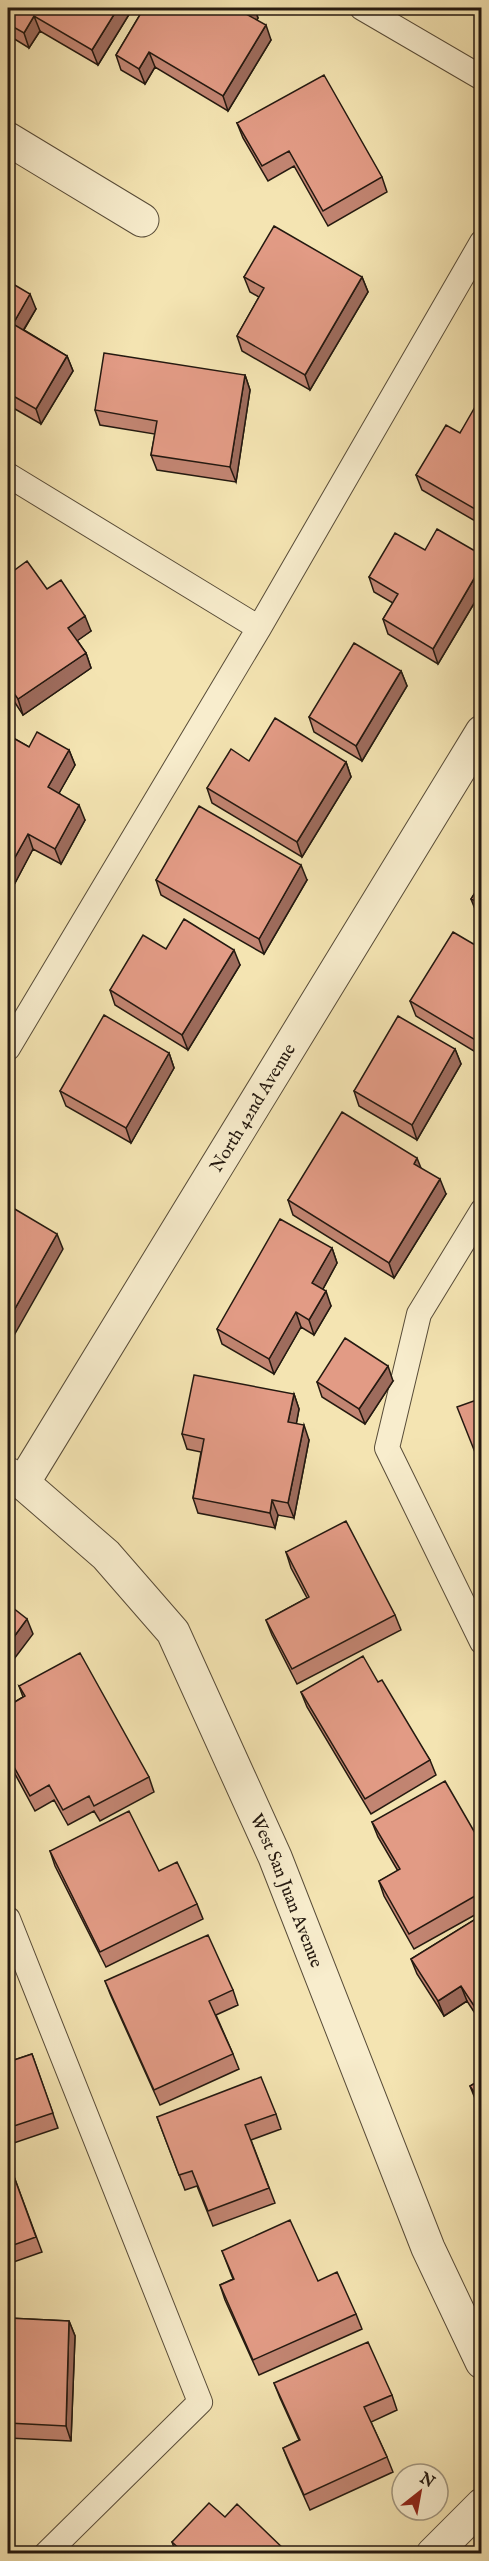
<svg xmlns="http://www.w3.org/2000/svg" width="489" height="2561" viewBox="0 0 489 2561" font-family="'IM FELL English',serif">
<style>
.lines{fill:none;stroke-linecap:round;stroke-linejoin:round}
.lane-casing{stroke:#584c38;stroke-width:26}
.street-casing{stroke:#584c38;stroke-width:35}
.lane{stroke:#f8edcd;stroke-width:24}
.street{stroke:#f8edcd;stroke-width:33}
.wall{fill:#c28572;stroke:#241910;stroke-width:1.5}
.shaded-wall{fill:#9e6c5d;stroke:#241910;stroke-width:1.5}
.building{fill:#e29b85;stroke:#241910;stroke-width:1.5}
.labels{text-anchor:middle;stroke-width:5;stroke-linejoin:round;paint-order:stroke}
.street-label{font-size:18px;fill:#241910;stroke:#f8edcd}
</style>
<rect width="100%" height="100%" fill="#f4e4b2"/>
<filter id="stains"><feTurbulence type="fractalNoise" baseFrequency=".00333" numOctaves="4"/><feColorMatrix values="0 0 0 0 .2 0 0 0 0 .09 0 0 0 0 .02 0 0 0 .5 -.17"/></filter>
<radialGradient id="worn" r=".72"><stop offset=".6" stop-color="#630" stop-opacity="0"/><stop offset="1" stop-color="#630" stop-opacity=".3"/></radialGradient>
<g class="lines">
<!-- lane casing -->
<g class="lane-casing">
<path id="lane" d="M362 8 482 78
M8 475 259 628
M8 1048 259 628 482 242
M482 1211 419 1314 387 1448 482 1642
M8 1919 200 2402 46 2554"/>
</g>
<!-- street casing -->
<g class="street-casing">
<g id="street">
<path d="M8 139 142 220"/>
<path id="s1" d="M8 1474 23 1483 106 1555 173 1632 275 1857 428 2248 482 2362"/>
<path id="s2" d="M23 1483 482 732"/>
<path d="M433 2554 482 2505"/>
</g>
</g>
<!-- lane -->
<use href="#lane" class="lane"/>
<!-- street -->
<use href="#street" class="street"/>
</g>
<!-- wall -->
<path class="wall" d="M8 8H133L98 65 40 31 29 48 8 35Z
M144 8H254L258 18 257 20 271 40 228 111 155 67 145 84 121 70 116 55Z
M237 123 382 177 387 192 328 226 294 166 268 181 243 138Z
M244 277H362L368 292 310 390 242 351 237 336 259 297 250 292Z
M8 281 36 309 24 330 67 356 73 371 41 424 8 405Z
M245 375 250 390 236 482 157 470 151 455 155 434 100 425 95 410Z
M482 402V525L422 490 416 475 460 433Z
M425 550 482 555V590L438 664 388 634 383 619 393 603 374 592 369 577Z
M8 575 47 589 91 631 77 640 86 653 91 668 23 715 8 692Z
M401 671 407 686 362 761 314 732 309 717Z
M8 735 29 747 69 750 75 765 59 793 85 820 61 864 33 849 15 883 8 879Z
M249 761 346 762 351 777 302 857 212 803 207 788Z
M156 880H307L264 954 161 895Z
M482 882V917L477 914 471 899Z
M166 949 240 965 188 1050 115 1005 110 990Z
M482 949V1056L416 1016 410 1001Z
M455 1049 461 1064 417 1140 359 1106 354 1091Z
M169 1053 174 1068 131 1143 66 1106 60 1091Z
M446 1194 394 1278 293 1215 288 1200Z
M332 1248 337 1263 323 1289 331 1306 314 1335 301 1327 274 1374 222 1344 217 1329Z
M393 1381 365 1424 322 1397 317 1382Z
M294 1394 299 1409 296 1424 309 1440 294 1518 278 1515 275 1528 198 1513 193 1498 201 1452 187 1449 182 1434Z
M286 1552 395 1615 401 1630 297 1684 272 1635 266 1620 307 1598 291 1568Z
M378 1682 430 1760 436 1775 371 1814 307 1707 301 1692Z
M19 1686 149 1777 154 1792 100 1821 94 1811 68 1825 54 1800 35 1811 8 1761V1727L12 1725 8 1714V1706L23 1697Z
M372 1822 482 1845V1911L414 1949 384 1896 379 1881 398 1871 378 1837Z
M50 1851 159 1871 197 1904 203 1919 106 1967 55 1866Z
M482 1915V2024L467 2001 444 2016 417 1974 411 1959Z
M105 1981 233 1990 238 2005 216 2015 233 2054 239 2069 160 2105 111 1996Z
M32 2054 58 2128 8 2145V2062Z
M482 2079V2110L476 2101 470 2086Z
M276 2114 281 2129 251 2140 275 2203 213 2226 197 2186 185 2190 157 2117Z
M9 2163 42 2252 8 2264V2164Z
M222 2251 318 2281 356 2314 362 2329 259 2375 225 2300 220 2285 233 2279Z
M8 2318 69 2321 75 2336 71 2441 8 2438Z
M274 2383 392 2395 397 2410 371 2422 387 2457 393 2472 310 2510 289 2463 283 2448 299 2440 280 2398Z
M225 2517 288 2553H289H176L172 2542Z"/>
<!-- shaded-wall -->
<path class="shaded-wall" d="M118 8H133L98 65 92 50Z
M250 8H254L258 18 251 29 246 14Z
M34 16 40 31 29 48 24 33Z
M266 25 271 40 228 111 223 96Z
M149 52 155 67 145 84 139 69Z
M362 277 368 292 310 390 305 375Z
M30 294 36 309 18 339 13 324Z
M67 356 73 371 41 424 36 409Z
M245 375 250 390 236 482 230 467Z
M482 565V590L438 664 433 649Z
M85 616 91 631 74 643 68 628Z
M86 653 91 668 23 715 18 699Z
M401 671 407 686 362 761 356 746Z
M69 750 75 765 54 802 48 787Z
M346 762 351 777 302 857 297 842Z
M79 805 85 820 61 864 55 849Z
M28 834 33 849 15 883 9 868Z
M301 865 307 880 264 954 259 939Z
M234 950 240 965 188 1050 182 1035Z
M455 1049 461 1064 417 1140 412 1125Z
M169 1053 174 1068 131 1143 126 1128Z
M417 1158 423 1173 414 1164Z
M440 1179 446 1194 394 1278 389 1263Z
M57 1234 63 1249 8 1346V1321Z
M332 1248 337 1263 318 1298 312 1283Z
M326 1291 331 1306 314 1335 309 1320Z
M296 1312 301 1327 274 1374 269 1359Z
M388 1366 393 1381 365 1424 359 1409Z
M294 1394 299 1409 294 1437 288 1422Z
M304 1425 309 1440 294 1518 288 1503Z
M272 1500 278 1515 275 1528 270 1513Z
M27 1619 33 1634 8 1667V1645Z
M461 1986 467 2001 444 2016 438 2001Z
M69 2321 75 2336 71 2441 66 2426Z"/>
<!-- building -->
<path class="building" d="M8 8H118L92 50 34 16 24 33 8 24Z
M144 8H250L246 14 266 25 223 96 149 52 139 69 116 55Z
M324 75 382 177 323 211 289 151 262 166 237 123Z
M274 226 362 277 305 375 237 336 264 288 244 277Z
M8 281 30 294 13 324 67 356 36 409 8 393Z
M104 353 245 375 230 467 151 455 157 421 95 410Z
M479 400 482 402V513L416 475 446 425 460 433Z
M437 529 482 555V565L433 649 383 619 398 594 369 577 395 533 425 550Z
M27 561 47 589 61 580 85 616 68 628 86 653 18 699 8 685V575Z
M354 643 401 671 356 746 309 717Z
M275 718 346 762 297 842 207 788 231 749 249 761Z
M37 732 69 750 48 787 79 805 55 849 28 834 9 868 8 867V735L29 747Z
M199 806 301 865 259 939 156 880Z
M482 882V905L471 899Z
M184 919 234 950 182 1035 110 990 143 935 166 949Z
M453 932 482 949V1044L410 1001Z
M104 1015 169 1053 126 1128 60 1091Z
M398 1016 455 1049 412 1125 354 1091Z
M342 1112 417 1158 414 1164 440 1179 389 1263 288 1200Z
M8 1205 57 1234 8 1321Z
M280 1219 332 1248 312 1283 326 1291 309 1320 296 1312 269 1359 217 1329Z
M345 1338 388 1366 359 1409 317 1382Z
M194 1375 294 1394 288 1422 304 1425 288 1503 272 1500 270 1513 193 1498 204 1439 182 1434Z
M482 1398V1470L457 1407Z
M346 1521 395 1615 292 1669 266 1620 309 1597 286 1552Z
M8 1604 27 1619 8 1645Z
M80 1653 149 1777 94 1806 89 1796 63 1810 49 1785 30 1796 8 1756V1727L14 1724 8 1712V1706L25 1696 19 1686Z
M363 1656 378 1682 382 1680 430 1760 365 1799 301 1692Z
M445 1781 482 1845V1892L409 1934 379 1881 400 1869 372 1822Z
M129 1811 159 1871 177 1862 197 1904 100 1952 50 1851Z
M482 1915V2018L461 1986 438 2001 411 1959Z
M208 1935 233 1990 209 2001 233 2054 154 2090 105 1981Z
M32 2054 53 2113 8 2128V2062Z
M261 2077 276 2114 245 2125 269 2188 208 2211 192 2171 179 2175 157 2117Z
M482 2079V2104L470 2086Z
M9 2163 36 2237 8 2247V2164Z
M290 2220 318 2281 337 2272 356 2314 253 2360 220 2285 234 2279 222 2251Z
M8 2318 69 2321 66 2426 8 2423Z
M368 2342 392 2395 364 2407 387 2457 304 2495 283 2448 300 2440 274 2383Z
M209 2503 225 2517 237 2504 288 2553H184L172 2542Z"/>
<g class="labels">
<!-- street labels -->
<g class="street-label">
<text dy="6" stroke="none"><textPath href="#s2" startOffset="440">North 42nd Avenue</textPath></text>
<text dy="6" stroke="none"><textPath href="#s1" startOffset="512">West San Juan Avenue</textPath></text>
</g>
</g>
<!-- margin -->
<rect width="489" height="2561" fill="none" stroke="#f4e4b2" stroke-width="30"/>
<rect x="9" y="9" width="471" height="2543" fill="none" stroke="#241910" stroke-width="3"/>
<rect x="15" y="15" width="459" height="2531" fill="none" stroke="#241910" stroke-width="1.5"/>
<!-- north arrow -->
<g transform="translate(420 2492) rotate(31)"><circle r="28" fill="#f8edcd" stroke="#a39881" stroke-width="1.5"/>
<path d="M0-4.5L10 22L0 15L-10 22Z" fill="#8f2418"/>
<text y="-9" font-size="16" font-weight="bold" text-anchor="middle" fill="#241910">N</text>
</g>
<rect width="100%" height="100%" filter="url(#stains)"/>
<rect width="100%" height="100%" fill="url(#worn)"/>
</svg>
